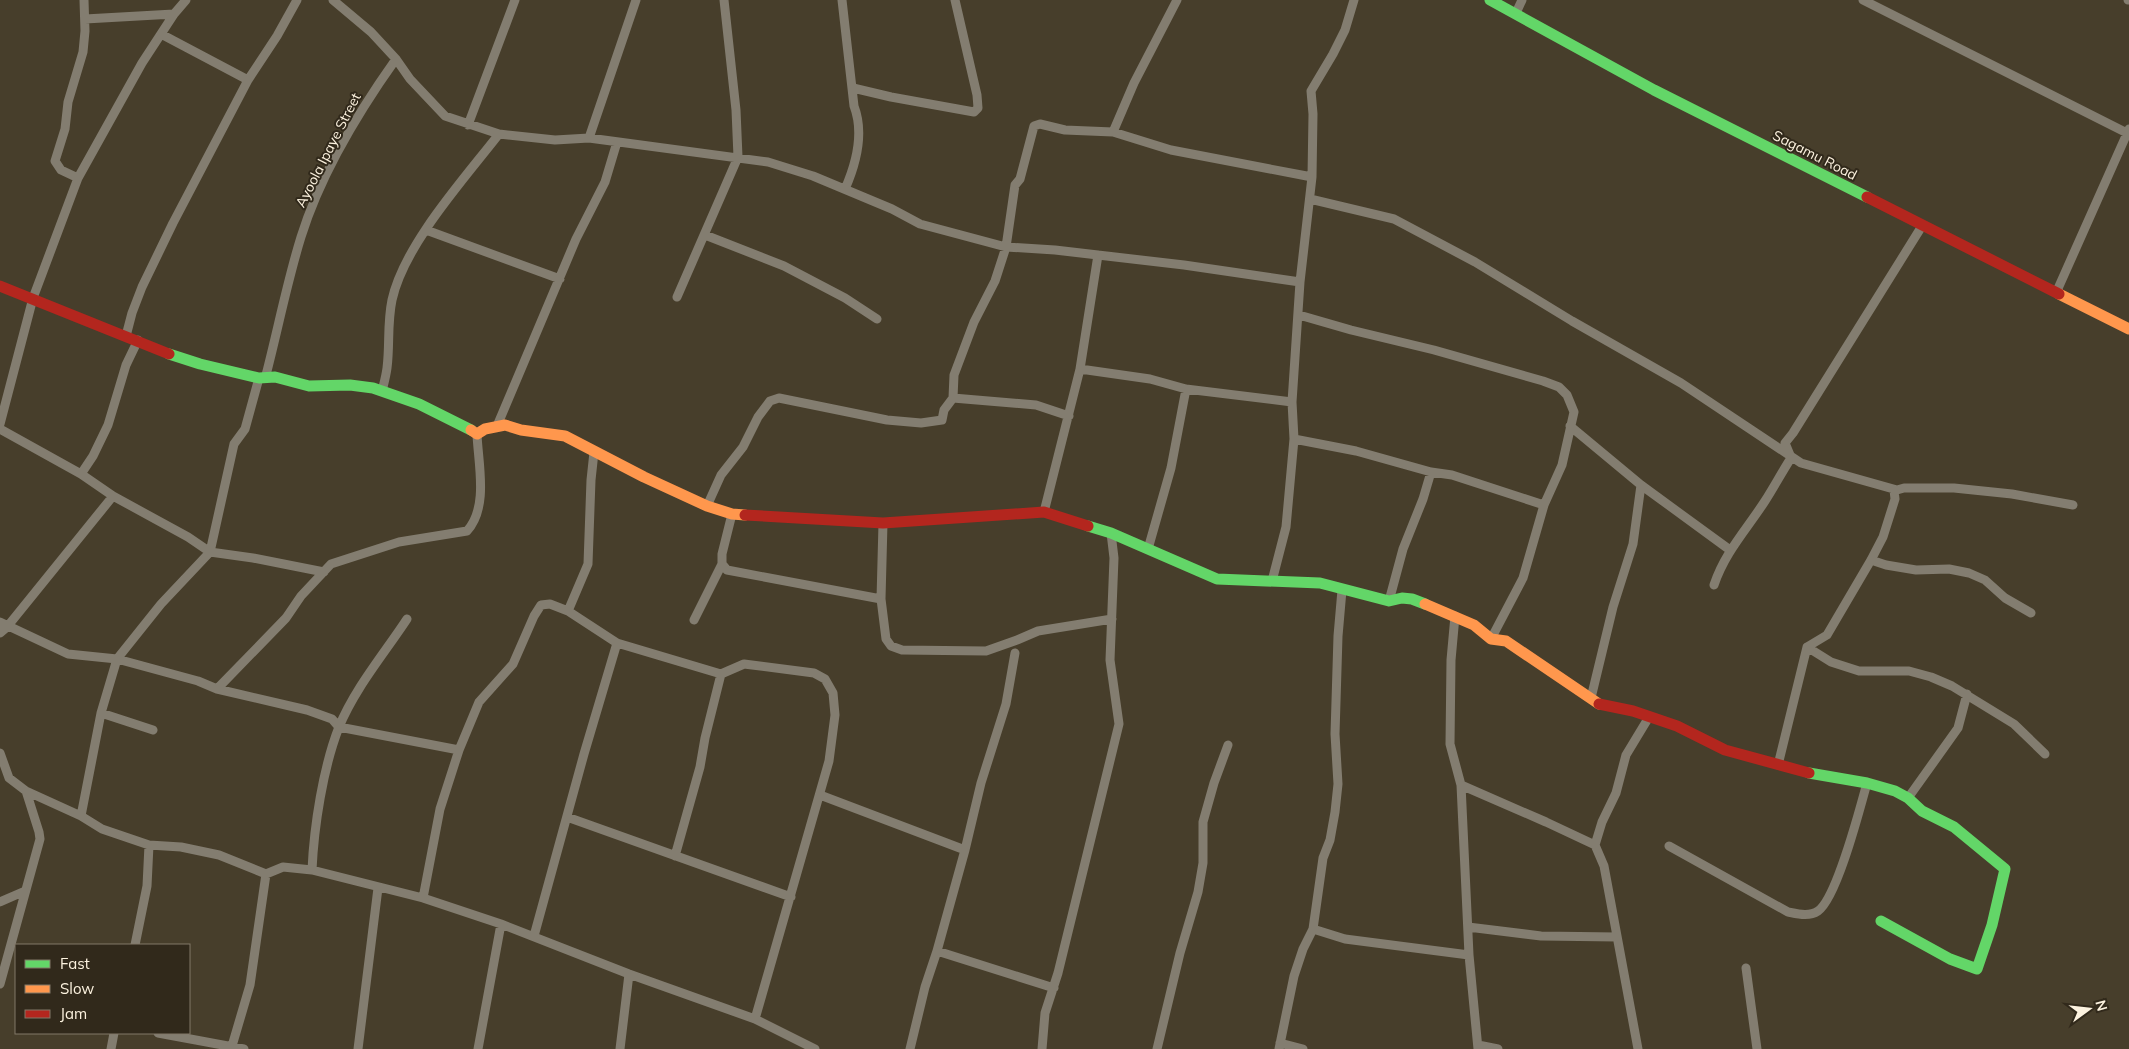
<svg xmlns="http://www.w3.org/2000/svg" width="2129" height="1049" viewBox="0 0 2129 1049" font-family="Mulish,sans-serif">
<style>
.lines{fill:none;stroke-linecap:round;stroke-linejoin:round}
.street{stroke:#837d70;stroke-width:9}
.fast{stroke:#63d668;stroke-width:11}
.slow{stroke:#ff974d;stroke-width:11}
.jam{stroke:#b3261e;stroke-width:11}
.labels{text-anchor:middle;stroke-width:4;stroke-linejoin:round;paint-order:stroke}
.street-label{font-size:14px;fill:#fcf2df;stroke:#31291b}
</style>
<rect width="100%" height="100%" fill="#473e2b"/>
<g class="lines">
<!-- street -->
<path class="street" d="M333 0 371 32 396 59 410 79 445 116 499 134 555 140 589 138 768 162 813 176 892 209 920 224 1006 247 1055 250 1184 265 1300 282
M842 0 854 106C864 132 856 164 845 189
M1863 0 2127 133
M2128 0H2129
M1516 13 1522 0
M85 19 174 14
M161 34 248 80
M853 88 891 97 974 112 978 108 977 95 955 0
M468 125 515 0
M1113 132 1134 83 1177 0
M589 138 636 0
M78 178 61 170 55 161 65 129 68 102 83 52 85 31 84 0
M1310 199 1394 219 1475 262 1572 321 1681 383 1801 463 1897 490 1904 488H1954L2012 494 2073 505
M426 230 560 279
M705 235 784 266 845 298 877 319
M2056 293 2129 129
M677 297 738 157 736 110 724 0
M1299 315 1351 330 1434 350 1543 381 1559 387 1567 395 1574 412 1562 465 1544 505 1523 578 1491 639
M126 336 132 313 142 287 173 223 248 80 277 36 297 0
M1080 369 1150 379 1186 389 1292 402
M266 375C278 329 287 282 301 237 320 176 359 111 396 59
M382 391C384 383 386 376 387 368 390 345 387 324 392 300 404 245 464 179 499 134
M953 398 1036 405 1069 416
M0 424 33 298 78 178 142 63 174 14 186 0
M497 426 576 239 605 182 617 142
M1570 426 1641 485 1730 550
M0 429 81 474 113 496 188 537 210 552 253 558 324 572
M1294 439 1356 451 1431 472 1452 475 1544 505
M1790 455 1785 443 1793 433 1922 226
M81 474 93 456 108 425 126 365 138 340
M707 506 721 475 743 447 758 417 770 401 779 398 887 420 921 423 942 420 944 410 953 398 954 375 974 322 995 281 1006 247 1015 185 1020 179 1034 126 1040 124 1065 130 1113 132 1171 150 1312 177
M1044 512 1080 369 1098 255
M732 514 722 554V564L727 570 881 599
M883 523 881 599 886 639 891 646 902 650 986 651 1017 640 1038 631 1112 619
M1148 549 1171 468 1186 389
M1871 560 1886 565 1916 570 1949 569 1969 573 1985 580 2005 598 2031 613
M1272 581 1286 527 1294 439 1292 402 1300 282 1312 177 1313 114 1311 91 1333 54 1345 30 1354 0
M1714 585C1725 552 1747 529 1765 501 1774 487 1782 472 1791 458
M1389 601 1403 549 1423 499 1431 472
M568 611 588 564 591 480 594 452
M1455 616 1451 660 1450 744 1461 785 1469 955 1478 1049
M694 620 722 564
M0 622 68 654 117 659 198 681 217 689 307 710 332 719 339 727 459 750
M0 633 7 627 113 496
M1807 647 1831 662 1859 671H1909L1931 677 1952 686 2014 724 2045 754
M217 689 286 618 301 596 331 564 399 542 467 531C489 507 478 463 477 434
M1591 698 1613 607 1633 544 1641 485
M101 713 153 730
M0 753 9 778 26 791 39 832 40 839 0 984
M1778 765 1807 647 1827 635 1871 560 1883 537 1895 499 1894 490H1897
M1461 785 1546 822 1595 845 1604 866 1638 1049
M26 791 81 816 102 829 149 845 181 847 219 855 266 874 283 867 312 870 423 898 501 924 629 974 755 1019 815 1049
M820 795 965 850
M1908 798 1958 728 1967 694
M81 816 101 713 117 659 161 604 210 552 234 444 245 429 259 378
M567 817 791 897
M1595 845 1602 822 1616 793 1626 755 1649 717
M1669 846 1788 912C1798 914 1809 917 1818 911 1837 898 1860 808 1867 783
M675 856 700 767 705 738 721 674
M312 870C314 826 323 768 339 727 355 688 384 654 407 619
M423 898 440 809 459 750 479 702 513 664 534 616 541 605 550 604 568 611 617 643 721 674 744 664 814 673 825 679 833 693 835 715 829 761 755 1019
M0 902 25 891
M1468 927 1541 936 1617 937
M1313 929 1345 939 1469 955
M534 936 584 754 617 643
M135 945 147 886 149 845
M937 951 1054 988
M1746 968 1757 1049
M158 1033 244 1049
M1280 1043 1303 1049
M1478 1045 1498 1049
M232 1046 250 985 266 874
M111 1049 114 1033
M358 1049 378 888
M478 1049 501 924
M620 1049 629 974
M910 1049 925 987 937 951 965 850 981 783 1006 704 1015 653
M1042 1049 1045 1013 1058 973 1119 724 1110 660 1114 558 1111 533
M1157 1049 1180 953 1198 892 1203 863V822L1214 783 1228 745
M1279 1049 1294 976 1303 949 1313 929 1323 858 1330 840 1335 812 1338 784 1335 734 1338 636 1342 590"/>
<!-- fast -->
<path class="fast" d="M1490 0 1654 90 1867 197
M169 354 200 364 259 378 275 377 309 386 350 385 373 388 419 404 471 430
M1088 526 1111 533 1217 579 1320 583 1389 601 1402 598 1412 599 1425 604
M1809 773 1867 783 1895 791 1908 798 1922 811 1954 827 2005 869 1992 925 1977 969 1950 959 1881 921"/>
<!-- slow -->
<path class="slow" d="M2059 294 2129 329
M471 430 477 434 485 429 505 425 521 430 565 436 644 477 707 506 732 514 745 515
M1425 604 1474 625 1491 639 1506 641 1599 704"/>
<!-- jam -->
<path class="jam" d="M1867 197 2059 294
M0 286 169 354
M745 515 883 523 1044 512 1088 526
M1599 704 1633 711 1677 726 1725 750 1809 773"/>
</g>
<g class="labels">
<!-- street labels -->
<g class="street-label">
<text transform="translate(328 150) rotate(-63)" y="5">Ayoola Ipaye Street</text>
<text transform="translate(1815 155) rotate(27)" y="5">Sagamu Road</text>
</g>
</g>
<!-- legend -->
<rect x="15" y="944" width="175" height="90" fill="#31291b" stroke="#827969"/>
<rect x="25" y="960" width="25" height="8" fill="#63d668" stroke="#827969"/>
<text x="60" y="969" font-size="15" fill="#fcf2df">Fast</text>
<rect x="25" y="985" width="25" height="8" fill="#ff974d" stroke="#827969"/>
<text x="60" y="994" font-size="15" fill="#fcf2df">Slow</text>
<rect x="25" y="1010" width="25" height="8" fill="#b3261e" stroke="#827969"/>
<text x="60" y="1019" font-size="15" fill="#fcf2df">Jam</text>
<!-- north arrow -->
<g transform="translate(2089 1009) rotate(75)" stroke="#31291b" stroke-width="4" paint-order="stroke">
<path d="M0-4L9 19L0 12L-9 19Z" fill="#fcf2df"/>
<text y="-8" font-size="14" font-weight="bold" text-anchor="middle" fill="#fcf2df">N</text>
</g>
</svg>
